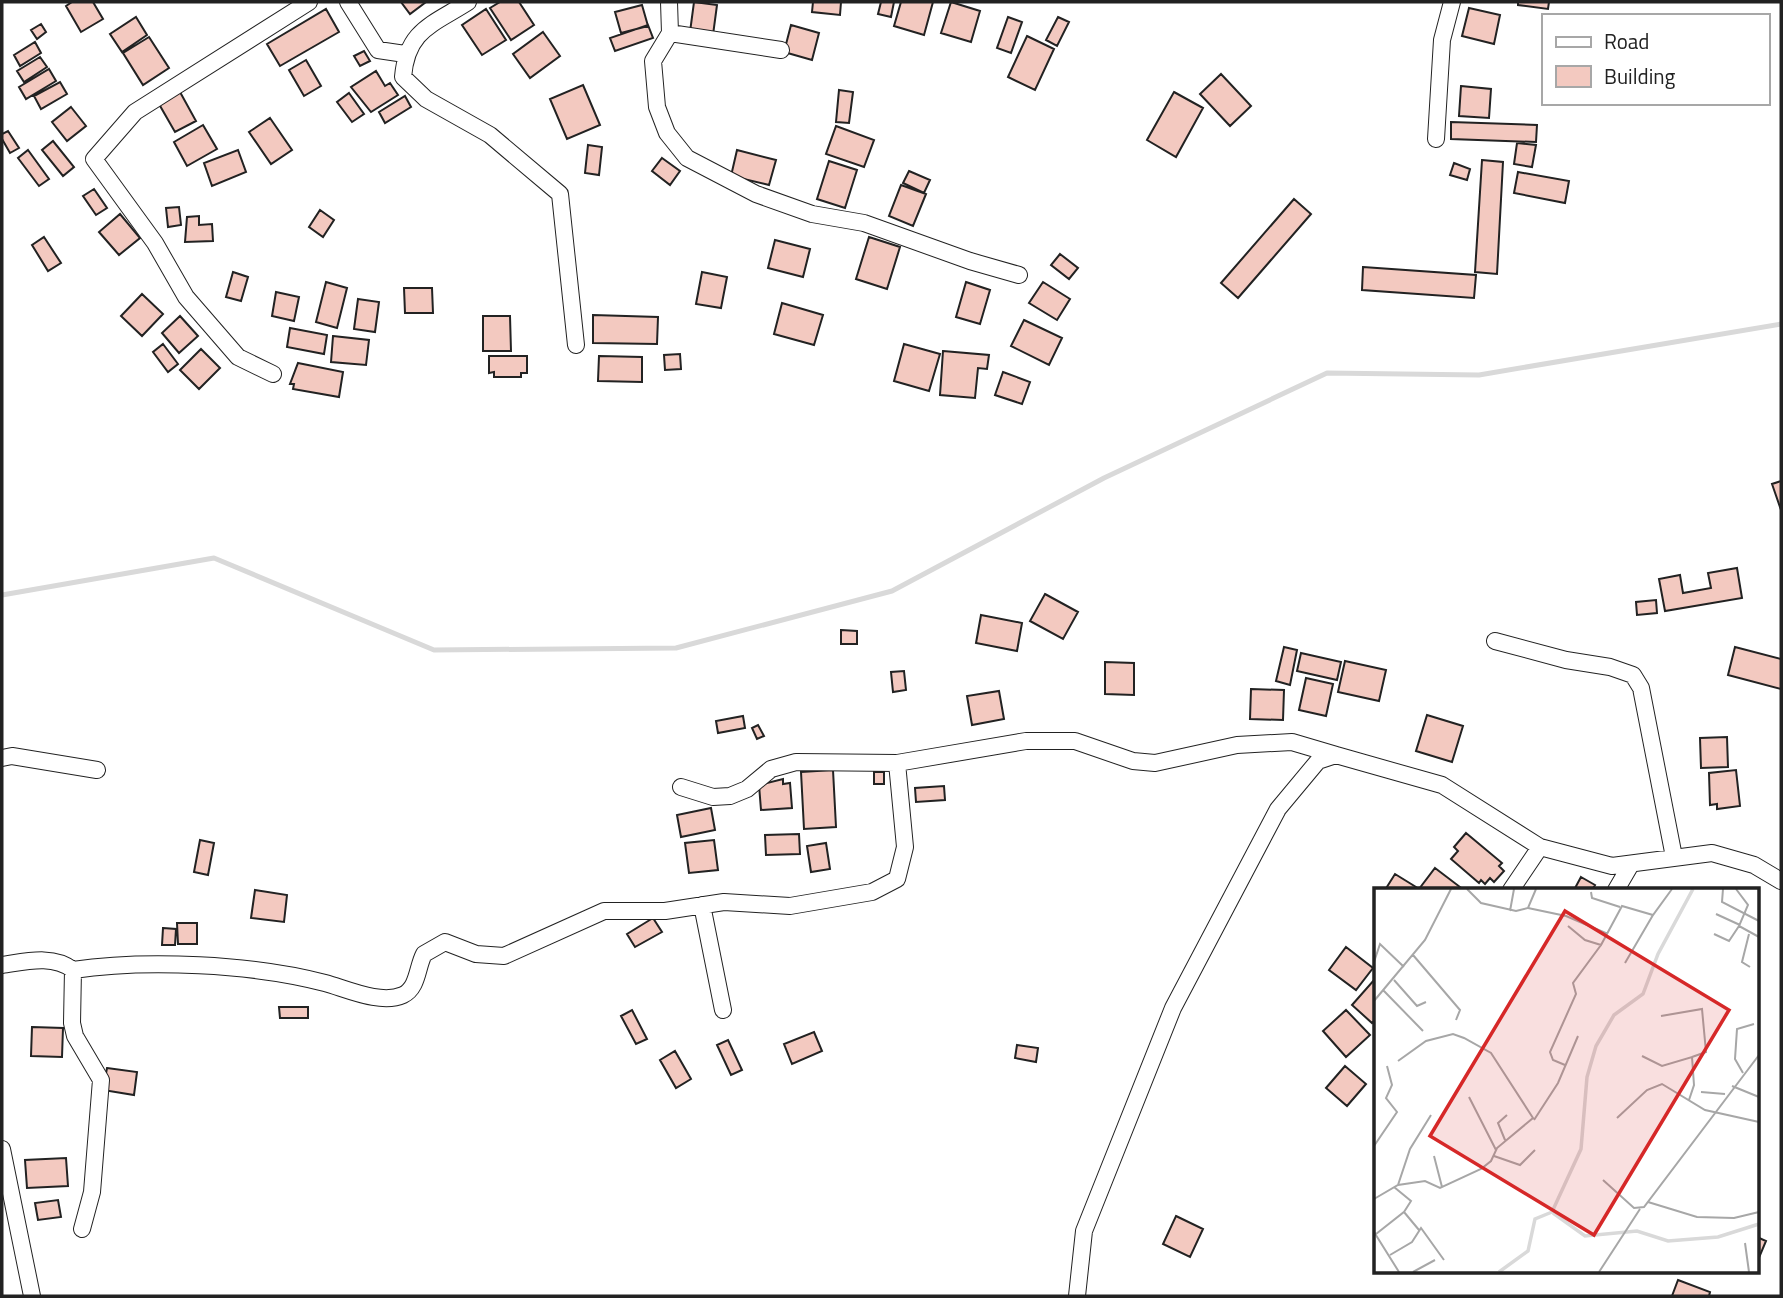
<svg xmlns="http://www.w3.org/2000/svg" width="1783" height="1298" viewBox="0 0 1783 1298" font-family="'Titillium Web',sans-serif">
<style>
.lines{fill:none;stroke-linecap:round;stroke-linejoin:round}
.stream{stroke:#d9d9d9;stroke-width:5}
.building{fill:#f3c9c0;stroke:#222;stroke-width:2}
.street-casing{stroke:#222;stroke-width:18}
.street{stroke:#fff;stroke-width:16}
.inset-river{fill:none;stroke:#d9d9d9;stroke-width:3.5}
.inset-road{fill:none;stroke:#a7a7a7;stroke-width:2}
.view{fill:#d62828;fill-opacity:0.15;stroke:#d62828;stroke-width:3.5}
.inset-edge{fill:none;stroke:#222;stroke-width:3.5}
</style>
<rect width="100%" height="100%" fill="#fff"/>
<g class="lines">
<!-- stream -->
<path class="stream" d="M2 595 214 558 434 650 676 648 892 591 1104 478 1327 373 1479 375 1781 324"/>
</g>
<!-- building -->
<path class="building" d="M72 2H93L103 19 81 32 66 6Z
M401 2H426L410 14Z
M500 2H519L534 25 511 40 490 8Z
M694 2 717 5 713 35 690 32Z
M813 2H841L840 15 812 12Z
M881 2H894L891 17 878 14Z
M901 2H933L924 35 894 26Z
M951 2 980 11 971 42 941 33Z
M1518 2H1549L1548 9 1518 5Z
M642 5 648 26 621 33 615 12Z
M1469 8 1500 15 1494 44 1462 36Z
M326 9 339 32 280 66 267 44Z
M486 9 506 40 482 55 462 25Z
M136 17 147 35 122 52 110 34Z
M1008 17 1022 22 1011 53 997 48Z
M1058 17 1069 22 1057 46 1046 40Z
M41 24 46 32 37 39 31 30Z
M648 25 653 38 615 51 610 38Z
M791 25 819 33 812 60 784 52Z
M543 32 560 56 530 78 513 54Z
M1027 36 1054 49 1035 90 1008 77Z
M149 37 169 68 143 85 123 53Z
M35 42 41 53 20 66 14 55Z
M364 51 370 61 360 66 354 56Z
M40 57 47 67 24 82 17 71Z
M306 60 321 86 304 96 289 70Z
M49 69 56 81 26 99 19 87Z
M376 71 385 86 390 83 398 95 371 112 351 87Z
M1221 74 1251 106 1230 126 1200 94Z
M60 82 67 94 41 109 34 96Z
M583 85 600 125 567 139 550 99Z
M1461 86 1491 89 1489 118 1459 116Z
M839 90 853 92 849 123 836 122Z
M180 92 196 121 175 132 159 104Z
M1174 92 1203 108 1176 157 1147 140Z
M349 93 364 114 352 122 337 102Z
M405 96 411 107 385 123 379 112Z
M71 107 86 126 67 141 52 122Z
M270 118 292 150 271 164 249 132Z
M1451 122 1537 125 1536 142 1451 139Z
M203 125 217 149 187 166 174 142Z
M836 126 874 140 864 167 826 154Z
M8 131 19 148 10 153 2 139V134Z
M53 141 74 167 63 176 42 150Z
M1517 143 1536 145 1532 167 1514 164Z
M588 145 602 147 599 175 585 173Z
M28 150 49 179 39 186 18 158Z
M238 150 246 172 212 186 204 163Z
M737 150 776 160 769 185 731 176Z
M662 158 680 171 670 185 652 171Z
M1482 160 1503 162 1497 274 1475 272Z
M829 161 857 170 845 208 817 199Z
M1454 163 1470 169 1467 180 1450 175Z
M909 171 930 180 924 193 903 183Z
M1518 172 1569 181 1565 203 1514 193Z
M901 185 926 194 913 226 889 216Z
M94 189 107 208 96 215 83 196Z
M1294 199 1311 214 1238 298 1221 283Z
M179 207 181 225 168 227 166 208Z
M320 210 334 220 323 237 309 227Z
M120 214 140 238 119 255 99 232Z
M199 216V225L212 224 213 241 185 242 187 217Z
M44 237 61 263 48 271 32 245Z
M869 237 900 247 887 289 856 279Z
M775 240 810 249 803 277 768 268Z
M1060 254 1078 268 1069 279 1051 265Z
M1363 267 1476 275 1474 298 1362 290Z
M233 272 248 277 241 301 226 297Z
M702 272 727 277 721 308 696 304Z
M326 282 347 288 337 328 316 322Z
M966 282 990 290 980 324 956 317Z
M1043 282 1070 299 1057 320 1029 303Z
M404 288H432L433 313H405Z
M276 292 299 297 294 321 272 316Z
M142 294 163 314 142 336 121 316Z
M358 299 379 302 375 332 354 329Z
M782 303 823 315 814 345 774 334Z
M593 315 658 317 657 344 593 343Z
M180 316 198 336 179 353 162 333Z
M483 316H510L511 351H483Z
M1024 320 1062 338 1049 365 1011 346Z
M290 328 327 335 324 354 287 347Z
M333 336 369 340 366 365 331 362Z
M163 344 178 364 168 372 153 352Z
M904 344 940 354 929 391 894 381Z
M201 349 220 368 199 389 180 370Z
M943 351 989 355 987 369 978 368 975 398 940 395Z
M680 354 681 369 665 370 664 355Z
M489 356H527V373H521V377H494V372L489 373Z
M599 356 642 357V382L598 381Z
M298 363 343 372 339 397 293 389 294 384H290Z
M1003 372 1030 382 1022 404 995 395Z
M1781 481V510L1772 484Z
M1737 568 1742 598 1665 611 1659 579 1680 575 1683 593 1711 588 1708 573Z
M1045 594 1078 612 1063 639 1030 621Z
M1656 600 1657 613 1637 615 1636 602Z
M981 615 1022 623 1017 651 976 643Z
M841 630 857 631V644H841Z
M1284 647 1297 650 1290 685 1276 681Z
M1735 647 1781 659V689L1728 675Z
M1301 653 1341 662 1337 680 1297 671Z
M1345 661 1386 670 1379 701 1338 692Z
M1105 662 1134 663V695L1105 694Z
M904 671 906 690 893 692 891 672Z
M1306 678 1333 684 1326 716 1299 710Z
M1251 689 1284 690 1283 720 1250 719Z
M999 691 1004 719 972 725 967 696Z
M1427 715 1463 726 1452 762 1416 751Z
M743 716 745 728 718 733 716 721Z
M758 725 764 736 757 739 752 728Z
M1727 737 1728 767 1701 768 1700 738Z
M833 770 836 827 804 829 801 772Z
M1736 770 1740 806 1717 809V804L1710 805 1709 773Z
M874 772H884V784H874Z
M783 779V784L790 783 792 808 761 810 759 785Z
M944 786 945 800 916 802 915 788Z
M711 808 715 830 681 837 677 815Z
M1466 833 1502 863 1499 866 1504 871 1494 882 1490 878 1485 884 1481 880 1479 883 1451 859 1458 851 1454 847Z
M799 834 800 854 766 855 765 835Z
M200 840 214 843 208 875 194 872Z
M714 840 718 870 689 873 685 843Z
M826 843 830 869 811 872 807 846Z
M1435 868 1460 887 1457 890 1419 889Z
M1395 874 1416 887 1414 890H1385Z
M1581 877 1595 885 1592 890H1574Z
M255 890 287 895 284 922 251 918Z
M653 918 662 932 635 947 627 934Z
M177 923H197V944H178Z
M163 928 176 929 175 945H162Z
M1346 947 1373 968 1356 990 1329 970Z
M1374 980 1375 1020 1372 1023 1352 1005Z
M279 1007H308V1018H280Z
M632 1010 647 1039 636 1044 621 1016Z
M1346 1010 1370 1035 1346 1057 1323 1031Z
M32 1027 63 1028 62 1057 31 1056Z
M814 1032 822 1051 792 1064 784 1044Z
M728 1040 742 1070 731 1075 717 1045Z
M1017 1045 1038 1048 1036 1062 1015 1058Z
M675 1051 691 1079 676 1088 660 1060Z
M1345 1066 1366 1084 1347 1106 1326 1088Z
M107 1068 137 1072 134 1095 103 1090Z
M66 1158 68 1186 27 1188 25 1160Z
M58 1200 61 1217 38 1220 35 1203Z
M1176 1216 1203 1229 1190 1257 1163 1244Z
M1757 1237 1766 1241 1758 1260H1757Z
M1678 1280 1710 1292 1709 1296H1672Z"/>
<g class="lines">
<!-- street casing -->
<g class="street-casing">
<path id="street" d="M348 2 378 50 405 54
M468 2C432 25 407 30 403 77L426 99 490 135 560 194 576 345
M669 2 670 33 653 61 657 107 667 133 687 158 756 194 812 214 864 223 970 261 1019 275
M670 33 781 50
M1436 139 1442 40 1452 2
M273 374 238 357 186 297 155 243 94 159 135 112 309 2
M1495 641 1566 660 1610 667 1633 675 1641 688 1674 857
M2 758 12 756 97 770
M681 787 713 797 730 796 747 789 771 769 796 762 897 763 1026 741H1075L1133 761 1155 763 1237 745 1292 742 1336 755
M1511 890 1540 847
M1616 890 1630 866
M702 905 723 1010
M2 965C24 962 53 954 73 970L72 1023 75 1036 101 1080 92 1192 82 1229
M73 970C146 959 253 964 325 983 347 989 381 1005 403 995 418 988 417 967 424 954L445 942 476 954 504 956 604 911H665L724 902 790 906 872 892 897 879 905 847 897 763
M2 1149 32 1296
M1077 1296 1084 1231 1173 1008 1278 809 1318 761 1336 755 1442 785 1540 847 1612 866 1712 853 1754 865 1781 881"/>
</g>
<!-- street -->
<use href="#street" class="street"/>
</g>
<!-- overview -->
<g transform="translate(1374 888)">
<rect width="385" height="385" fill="#fff"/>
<path class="inset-river" d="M179 325 211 348 263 343 294 353 344 349 385 336M125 384 154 363 161 331 178 324 207 261 213 189 222 158 240 127 269 106 284 66 319 1"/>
<path class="inset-road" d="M93 1 107 15 142 23 154 20 162 1M349 1 348 14 385 33M362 1 374 17 365 38 385 49M217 4 218 10 246 19M154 20 192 28 234 46M136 23 140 1M342 26 366 37M194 38 211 52 227 57 248 18 279 27 298 1M340 46 355 53 365 38M375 46 368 74 376 79M39 67 86 122 82 132M0 74 6 56 30 79M251 75 279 27M20 92 43 118 52 114M9 102 49 143M0 113 51 52 77 1M287 128 328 121 332 164 318 169M268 168 288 178 318 169 320 197 315 212M191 177 179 172 176 164 202 106 199 95 227 57M369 185 361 171 363 141 380 136M358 198 385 209M327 204 351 206M95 209 122 262M243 230 273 202 288 196 331 222 385 234M160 232 184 195 204 148M131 252 124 235 133 227M0 258 23 224 12 210 18 197 13 178M60 268 68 299M120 268 146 277 161 262M229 292 260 320 270 319 385 167M24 297 36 261 57 227M20 299 37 313 30 324M0 311 24 297 51 293 66 300 107 281 117 273 123 260 159 230 117 165 90 150 79 146 52 153 24 173M274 314 323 329 360 330 385 324M0 344 25 384M2 346 30 324 45 342M371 355 375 384M16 367 38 354 47 340 70 372M39 384 61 372M225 384 266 321"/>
<path class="view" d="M191 23 355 122 220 347 56 248Z"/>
<rect width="385" height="385" class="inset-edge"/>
</g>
<!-- border -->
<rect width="1783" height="1298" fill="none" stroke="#222222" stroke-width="7"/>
<!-- legend -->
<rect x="1542" y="14" width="228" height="91" fill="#ffffff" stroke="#a7a7a7" stroke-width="2"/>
<rect x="1556" y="37" width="35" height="10" fill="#ffffff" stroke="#a7a7a7" stroke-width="2"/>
<text x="1604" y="49" font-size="21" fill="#222222">Road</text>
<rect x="1556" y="66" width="35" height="21" fill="#f3c9c0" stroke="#a7a7a7" stroke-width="2"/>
<text x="1604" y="84" font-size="21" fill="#222222">Building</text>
</svg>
